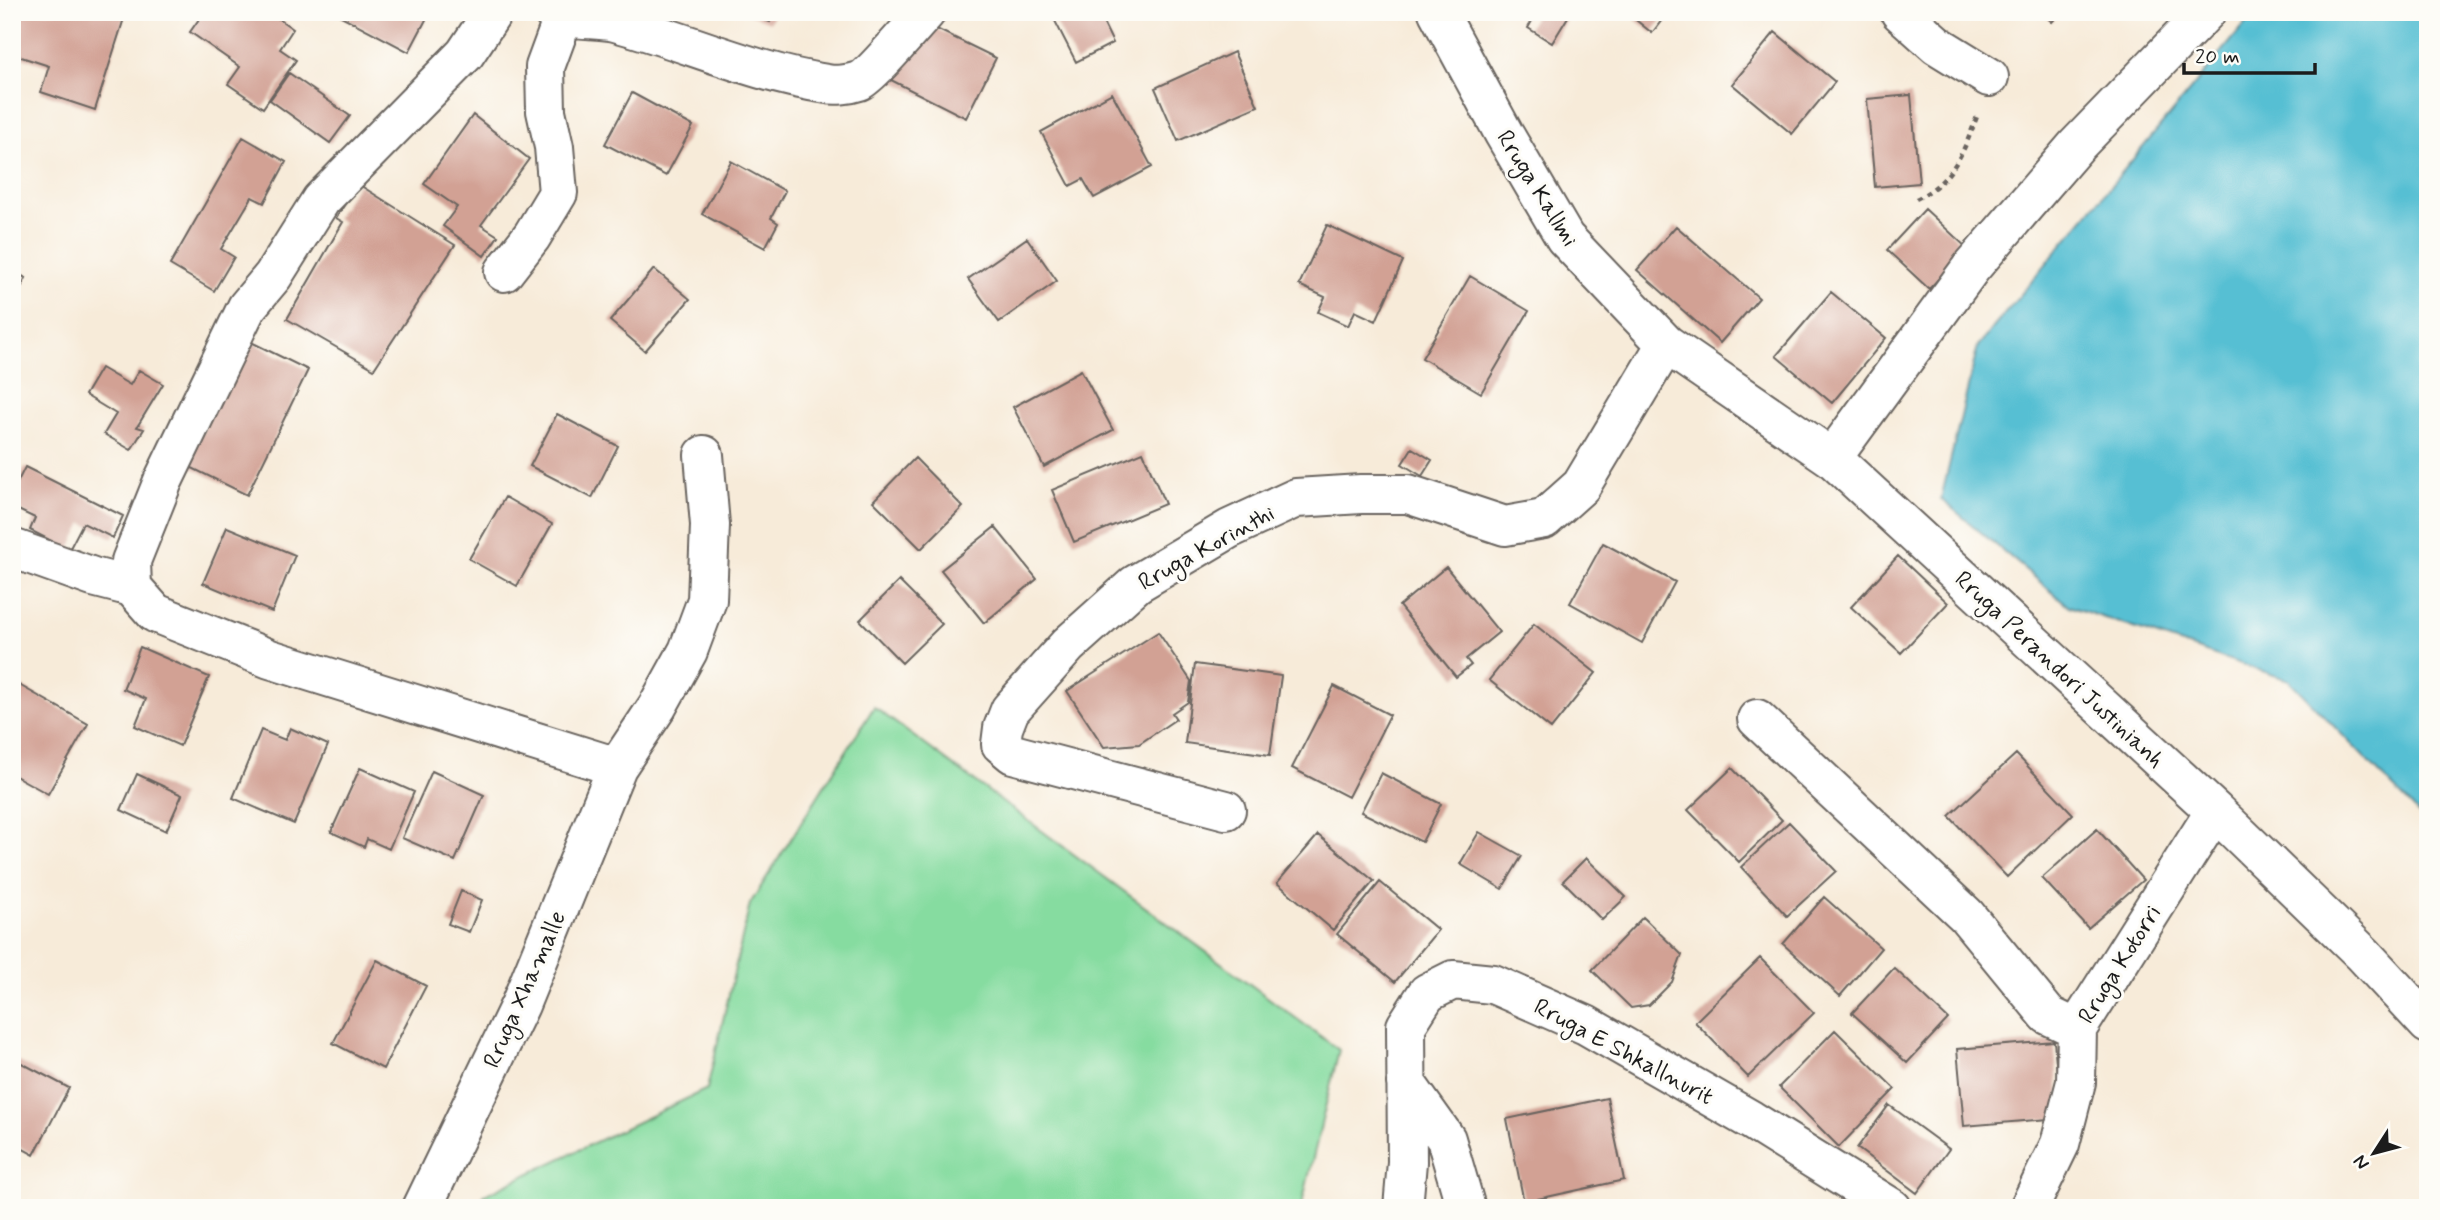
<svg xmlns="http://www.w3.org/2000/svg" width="2440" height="1220" viewBox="0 0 2440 1220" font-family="Mynerve,sans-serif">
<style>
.green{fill:#86dca0;stroke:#517c5e;stroke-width:2}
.water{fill:#56bfd3;stroke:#396e78;stroke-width:2}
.building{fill:#d2a194}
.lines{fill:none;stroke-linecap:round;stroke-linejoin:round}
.minor-casing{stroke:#69645e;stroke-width:42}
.path{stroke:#69645e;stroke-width:4.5;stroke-dasharray:5 5;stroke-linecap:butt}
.minor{stroke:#fff;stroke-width:38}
.labels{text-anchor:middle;stroke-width:6;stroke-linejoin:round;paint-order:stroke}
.street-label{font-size:24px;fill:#1c1c1c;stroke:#fdfcf7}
</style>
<rect width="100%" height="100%" fill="#fdfcf7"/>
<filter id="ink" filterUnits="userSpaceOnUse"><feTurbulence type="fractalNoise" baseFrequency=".0143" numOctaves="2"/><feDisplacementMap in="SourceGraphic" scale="14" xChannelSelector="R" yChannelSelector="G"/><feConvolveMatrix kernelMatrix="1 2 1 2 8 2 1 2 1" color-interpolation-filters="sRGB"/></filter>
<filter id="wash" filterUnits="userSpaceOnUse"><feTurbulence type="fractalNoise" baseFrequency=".00686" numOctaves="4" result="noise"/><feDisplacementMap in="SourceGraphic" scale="28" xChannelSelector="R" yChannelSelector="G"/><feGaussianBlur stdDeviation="1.57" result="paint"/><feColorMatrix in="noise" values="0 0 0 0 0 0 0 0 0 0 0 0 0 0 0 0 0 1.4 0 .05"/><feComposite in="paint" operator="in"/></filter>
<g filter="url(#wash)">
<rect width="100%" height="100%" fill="#f7ebd9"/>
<!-- green -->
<path class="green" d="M874 707 1339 1050 1301 1208H477L484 1195 707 1089 750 904Z"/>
<!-- water -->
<path class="water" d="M2255 12H2428V823L2289 680 2069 606 1941 499 1978 346Z"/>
<g id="blocks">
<!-- building -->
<path class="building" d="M19 12H126L95 110 41 92 49 66 12 54V32Z
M204 12H269L293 29 280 49 296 60 263 108 228 84 240 67 190 32Z
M341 12H430L409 52 339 15Z
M742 12H774L770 22Z
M1072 12H1098L1113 43 1076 62 1055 21Z
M1537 12H1571L1552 43 1528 28Z
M1626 12H1668L1652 33Z
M2041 12H2061L2052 22Z
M918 20 996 58 966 118 889 79Z
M1775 32 1835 82 1792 134 1732 84Z
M1234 52 1258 106 1178 141 1155 88Z
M289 73 350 116 330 143 270 100Z
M632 93 693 126 666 176 605 144Z
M1112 93 1152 167 1094 198 1083 179 1070 186 1041 132Z
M1911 95 1919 183 1875 187 1867 99Z
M473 115 529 159 481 225 498 236 484 256 443 226 457 207 424 184Z
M243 137 286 162 264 203 252 197 221 249 234 257 214 291 170 265Z
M731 161 785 191 771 218 778 223 765 248 702 214Z
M358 184 455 245 374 369 287 319 343 222 336 218Z
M1925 209 1967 248 1929 289 1887 250Z
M1327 225 1403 261 1376 321 1355 311 1348 326 1318 312 1325 297 1299 285Z
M1676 226 1759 298 1720 343 1637 270Z
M1027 238 1057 281 999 322 968 279Z
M654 269 690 299 645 351 610 321Z
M12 271 26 278 12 305Z
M1470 276 1529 311 1481 393 1422 358Z
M1831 292 1886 338 1832 403 1776 356Z
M247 340 308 370 247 495 186 465Z
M101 368 130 385 139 370 163 384 137 427 144 429 131 450 104 434 116 414 85 395Z
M1081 370 1113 430 1044 467 1013 407Z
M557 414 618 446 592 498 530 466Z
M12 421 19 423 13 440H12Z
M1412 448 1432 460 1422 476 1402 464Z
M1143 452 1165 504 1074 542 1052 490Z
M915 458 963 507 921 549 873 501Z
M25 467 123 516 113 538 83 523 69 550 30 530 35 518 12 507V493Z
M505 497 552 524 517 586 469 559Z
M227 527 295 555 272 612 203 583Z
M995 527 1037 579 984 623 941 570Z
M1603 543 1675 582 1642 643 1570 603Z
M1898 556 1948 603 1901 653 1851 607Z
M1446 567 1499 632 1466 659 1471 665 1456 677 1399 606Z
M899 581 942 624 902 663 860 620Z
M1534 624 1596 673 1551 729 1489 680Z
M1158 632 1191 681 1188 702 1172 713 1176 719 1139 744 1104 747 1067 691Z
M140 647 209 677 180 746 135 726 146 699 123 689Z
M1195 664 1281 676 1270 755 1185 743Z
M12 681 88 724 48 794 12 774Z
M1334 686 1390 715 1348 797 1292 768Z
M290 728 328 745 294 824 233 798 261 730 285 740Z
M2016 754 2073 814 2007 877 1949 816Z
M360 768 414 792 389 849 367 839 364 847 331 832Z
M1732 768 1782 820 1739 862 1688 810Z
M432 771 484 795 455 861 402 838Z
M1381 773 1441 804 1422 842 1361 812Z
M137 774 182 795 166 831 121 810Z
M1789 822 1836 871 1787 916 1741 867Z
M2097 829 2143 880 2088 928 2042 878Z
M1479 832 1522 856 1502 889 1460 864Z
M1318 835 1374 881 1333 930 1277 883Z
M1586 858 1626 897 1602 920 1563 881Z
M1380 882 1438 930 1395 982 1337 934Z
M461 891 482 900 469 932 448 924Z
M1824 897 1881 948 1840 996 1783 944Z
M1643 917 1682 955 1672 982 1649 1005 1631 1008 1592 970Z
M1760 958 1814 1013 1748 1077 1695 1022Z
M377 960 426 986 383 1069 333 1043Z
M1894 968 1948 1019 1907 1063 1852 1013Z
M1835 1030 1895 1089 1839 1147 1779 1087Z
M2054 1041 2061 1118 1964 1126 1957 1049Z
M12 1058 69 1088 34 1155 12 1143Z
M1607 1098 1624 1180 1524 1202 1507 1119Z
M1889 1105 1949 1149 1917 1193 1857 1148Z"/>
</g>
</g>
<g filter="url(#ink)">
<use href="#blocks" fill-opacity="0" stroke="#69645e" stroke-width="2"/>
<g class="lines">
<!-- minor casing -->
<g class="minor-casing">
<path id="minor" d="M553 12C572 22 595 17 615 22 686 41 754 73 827 84 836 86 850 84 859 81 870 77 914 25 926 12
M1438 12 1504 134 1565 238 1666 344 1832 458 2215 811 2363 954 2428 1024
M1900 12 1937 45 1989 77
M504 272 532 236 558 193 554 147 546 111 545 67 563 18
M1832 458 1971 268 2077 145 2206 12
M12 548 93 577 132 587 155 613 270 659 617 767
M132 587 131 561 163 481 247 307 273 276 321 200 465 54 493 12
M1757 719 1966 915 2048 1015 2077 1029
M1226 810 1013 754 1001 744 1003 728 1010 710 1068 645 1136 584 1229 529 1296 498 1361 494H1408L1505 526 1544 519 1581 486 1666 344
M1406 1083 1446 1139 1466 1208
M422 1208 520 1005 617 767 657 707 688 651 707 600 710 525 704 455
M1403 1208 1407 1162 1406 1026 1427 993 1453 980 1493 984 1586 1025 1751 1120 1892 1208
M2029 1208 2060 1144 2076 1082 2077 1029 2215 811"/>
</g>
<!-- path -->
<path class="path" d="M1916 199C1953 181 1964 151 1978 114"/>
<!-- minor -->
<use href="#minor" class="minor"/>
</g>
</g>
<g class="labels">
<!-- street labels -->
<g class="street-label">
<text transform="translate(1538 188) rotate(58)" y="8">Rruga Kallmi</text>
<text transform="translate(1206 547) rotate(-29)" y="8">Rruga Korinthi</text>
<text transform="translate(2060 669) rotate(43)" y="8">Rruga Perandori Justinianh</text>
<text transform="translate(2119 964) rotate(-58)" y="8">Rruga Kotorri</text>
<text transform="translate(524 989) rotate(-66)" y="8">Rruga Xhamalle</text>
<text transform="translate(1624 1051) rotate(28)" y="8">Rruga E Shkallnurit</text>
</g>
</g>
<!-- margin -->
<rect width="2440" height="1220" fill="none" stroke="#fdfcf7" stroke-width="42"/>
<!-- north arrow -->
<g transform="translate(2374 1153) rotate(234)" stroke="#fdfcf7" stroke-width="5" paint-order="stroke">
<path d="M0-5L12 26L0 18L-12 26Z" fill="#1c1c1c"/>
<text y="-10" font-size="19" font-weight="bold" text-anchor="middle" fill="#1c1c1c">N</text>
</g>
<!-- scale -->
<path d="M2184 63v10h131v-10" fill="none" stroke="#1c1c1c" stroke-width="3.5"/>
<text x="2195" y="63" font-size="21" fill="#1c1c1c" stroke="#fdfcf7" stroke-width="5" paint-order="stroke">20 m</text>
</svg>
